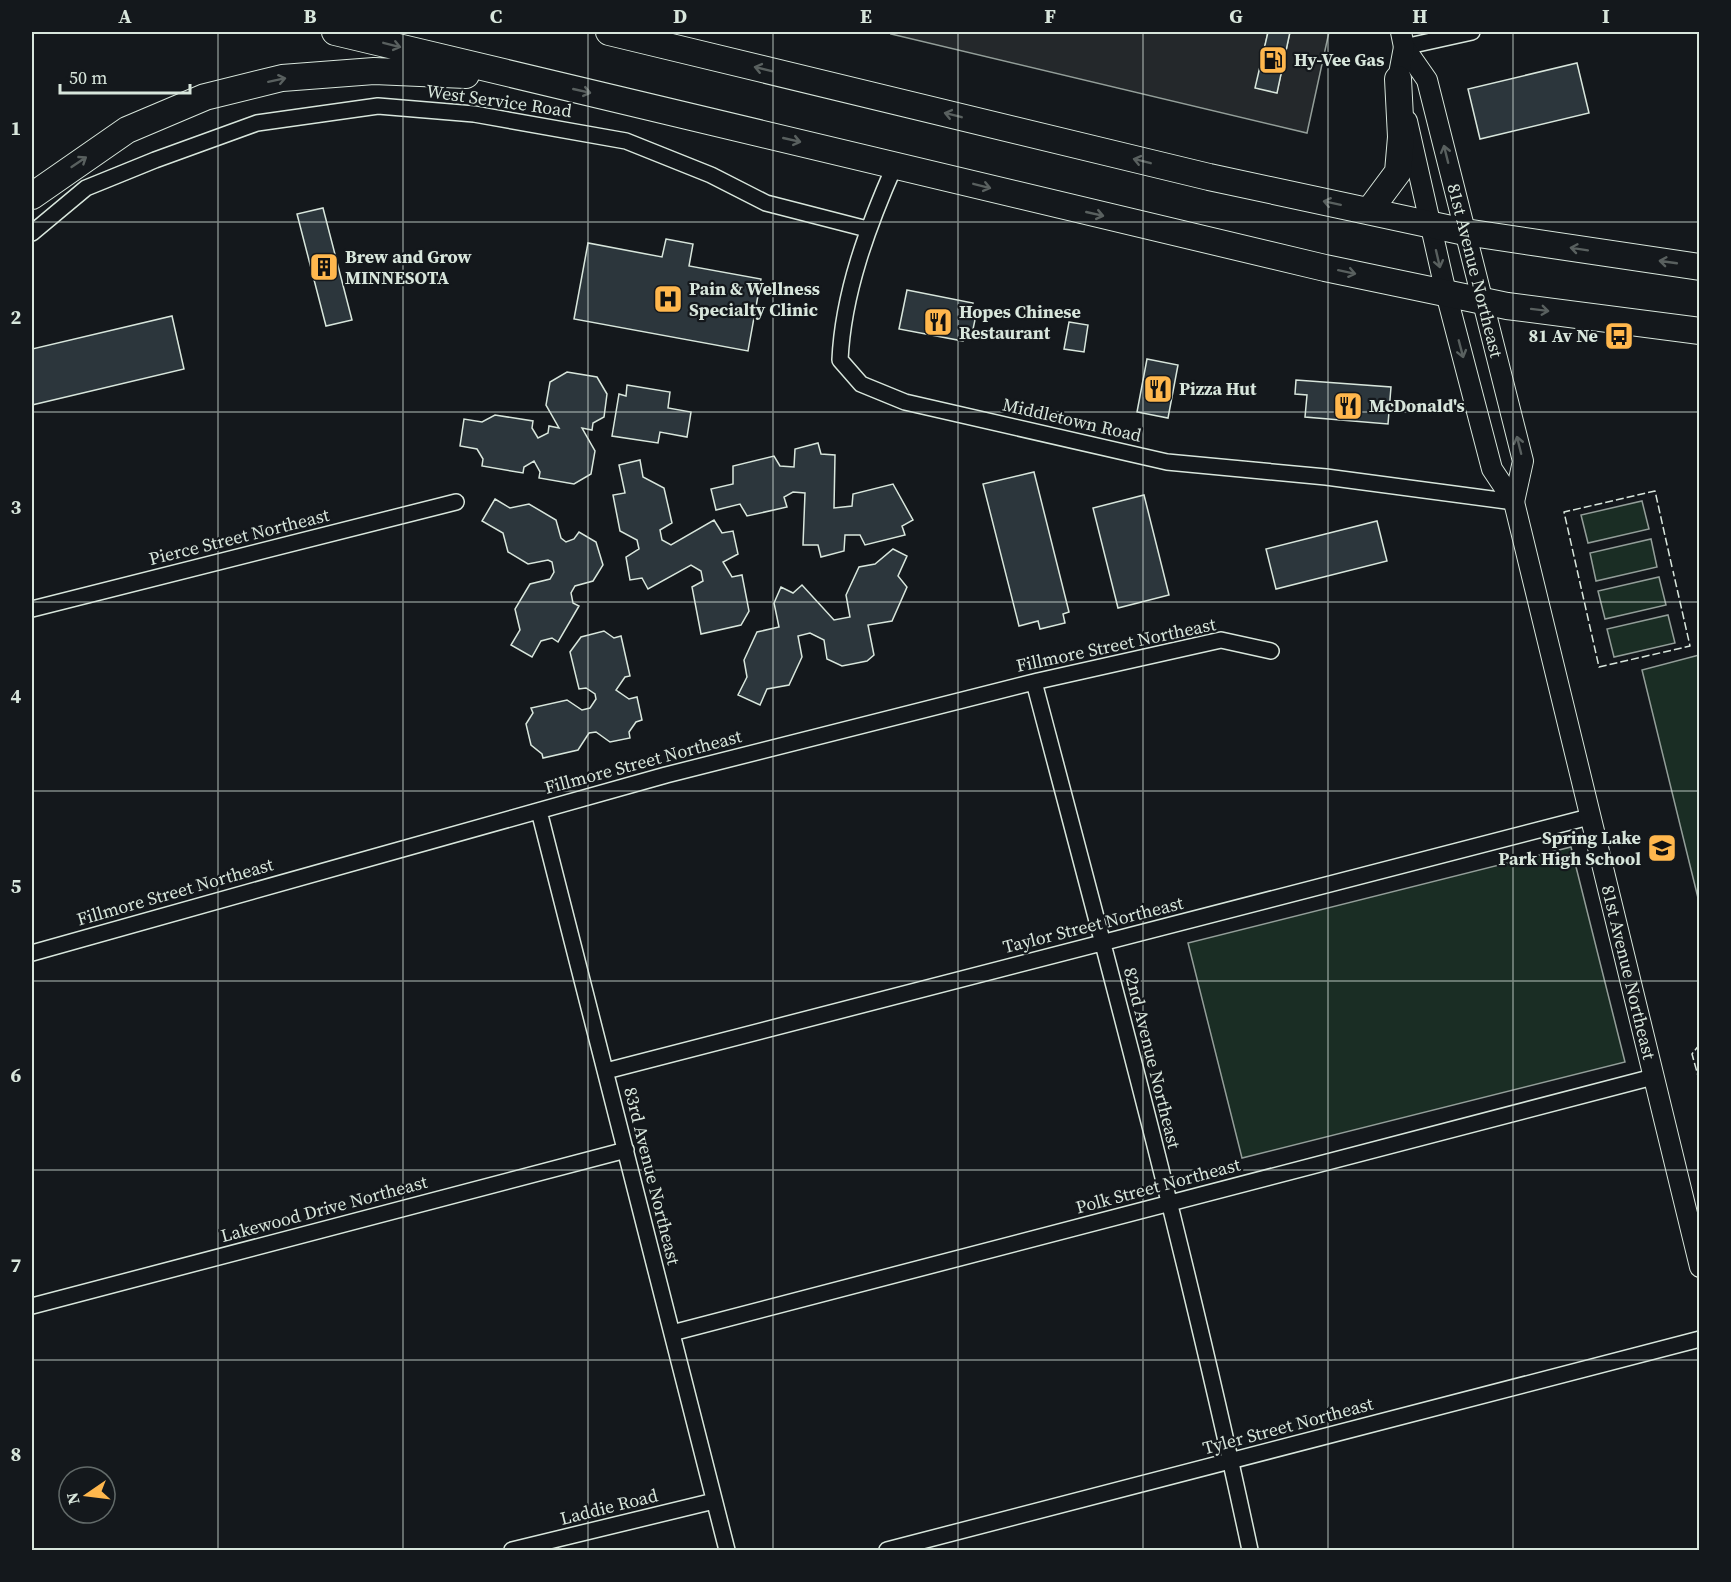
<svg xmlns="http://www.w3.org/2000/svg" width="1731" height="1582" viewBox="0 0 1731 1582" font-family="'Source Serif 4',serif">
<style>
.green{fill:#1a2d24;stroke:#939e99;stroke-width:1.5}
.parking{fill:#24282b;stroke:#939e99;stroke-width:1.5}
.building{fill:#2c363c;stroke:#d8e6dc;stroke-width:1.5}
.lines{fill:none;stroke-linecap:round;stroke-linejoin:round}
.minor-casing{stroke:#d8e6dc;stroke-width:18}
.tertiary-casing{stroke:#d8e6dc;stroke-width:22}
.trunk-casing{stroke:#d8e6dc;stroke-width:28}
.minor{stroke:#14181c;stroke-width:15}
.tertiary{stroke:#14181c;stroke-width:20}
.trunk{stroke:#14181c;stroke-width:26}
.fence{stroke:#d8e6dc;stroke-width:1.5;stroke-dasharray:8 3;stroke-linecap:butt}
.oneway{stroke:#59605f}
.grid{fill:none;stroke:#d8e6dc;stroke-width:1.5;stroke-opacity:0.55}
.labels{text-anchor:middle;stroke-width:4.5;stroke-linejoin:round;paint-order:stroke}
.poi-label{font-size:18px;font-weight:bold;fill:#d8e6dc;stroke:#14181c;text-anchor:start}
.street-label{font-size:18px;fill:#d8e6dc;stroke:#14181c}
.neatline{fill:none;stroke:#d8e6dc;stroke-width:2}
.grid-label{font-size:20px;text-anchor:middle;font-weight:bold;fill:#d8e6dc}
</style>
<rect width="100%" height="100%" fill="#14181c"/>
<!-- green -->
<path class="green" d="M1642 501 1649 529 1588 543 1581 515Z
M1651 539 1657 567 1596 581 1590 553Z
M1659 577 1666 605 1605 619 1598 591Z
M1668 615 1675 643 1614 657 1607 629Z
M1699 655H1700L1699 902 1642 670Z
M1571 847 1625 1062 1242 1158 1188 943Z"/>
<!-- parking -->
<path class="parking" d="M892 32H1268L1256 88 1277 92 1290 32H1329L1307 133 891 34Z"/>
<!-- building -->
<path class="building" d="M1268 32H1290L1277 93 1255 88Z
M1577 63 1589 113 1480 139 1468 89Z
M323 208 352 320 326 326 297 214Z
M666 239 693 244 689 266 761 279 748 351 574 319 588 243 662 257Z
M907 290 973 303 970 314 976 315 972 334 964 333 963 341 899 329Z
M172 316 184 369 32 405V349Z
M1069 322 1088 325 1084 352 1064 349Z
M1147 359 1178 365 1168 418 1137 412Z
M567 372 597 377 607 394 604 417 593 423 592 430 582 428 595 451 591 474 574 484 539 478 540 472 534 461 524 467 523 473 482 466 483 459 477 449 460 446 464 419 482 422 495 415 533 421 532 428 538 438 548 433 549 426 559 428 546 405 550 382Z
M1296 380 1391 387 1388 424 1305 417 1307 395 1295 394Z
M627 385 670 392 668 408 691 412 687 437 660 432 658 443 612 436 619 394 626 396Z
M818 443 821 454 835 455 834 508 852 506 853 494 893 484 913 520 902 526 905 535 865 545 860 535H845L844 551 821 557 818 545H803L805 493 793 492 784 497 787 507 747 516 740 504 716 510 711 489 733 484V466L774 456 780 466 794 467 795 449Z
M640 460 643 477 664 488 672 523 660 530 662 540 671 545 714 520 722 533 733 531 738 554 723 562 732 577 742 575 749 611 741 625 701 634 692 587 703 581 701 571 691 565 648 589 642 578 630 580 626 557 639 549 637 540 620 531 613 495 625 493 619 465Z
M1034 472 1069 612 1063 614 1065 623 1040 629 1038 621 1019 626 983 484Z
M1144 495 1169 595 1118 608 1093 508Z
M495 499 510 508 529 504 556 520 561 538 566 542 574 539 579 532 596 542 603 565 593 581 575 586 571 593 573 603 579 606 558 642 552 638 541 641 532 657 511 645 520 630 515 609 530 584 550 579 554 572 552 562 548 560 528 564 508 552 503 533 482 521Z
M1377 521 1387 561 1276 589 1266 549Z
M893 549 907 556 898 576 907 587 892 621 868 625 874 655 867 661 842 666 827 659 824 640 810 633 798 636 802 657 789 685 767 689 760 705 738 695 747 677 744 660 757 632 779 627 774 603 781 587 793 593 802 585 834 620 850 617 846 595 859 567 875 564Z
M604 631 614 638 621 636 630 676 625 677 616 690 629 699 637 697 642 720 636 722 629 732 630 738 610 742 596 732 589 733 578 750 543 758 542 754 531 745 526 724 533 713 531 708 567 700 582 710 590 708 596 699 595 694 586 688 579 689 570 652 581 637Z"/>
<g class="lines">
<!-- minor casing -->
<g class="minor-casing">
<path id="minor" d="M1404 47 1472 32
M895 165C868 226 843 293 840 360L861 384 905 402 1167 462 1326 477 1514 502
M32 233 86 188 155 160 257 123 378 106 474 114 626 141 711 175 766 203 867 229
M32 609 456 502
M1034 682C1110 970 1188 1259 1250 1550
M539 811 727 1550
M32 953 666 775 1038 681 1221 640 1271 651
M606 1071 1589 817
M32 1306 626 1150
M672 1333 1653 1077
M512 1550 714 1501
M887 1550 1700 1339"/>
</g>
<!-- tertiary casing -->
<g class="tertiary-casing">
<g id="tertiary">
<path id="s1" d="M1401 32 1404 47 1427 80 1523 461 1514 502"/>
<path d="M1401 93 1398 79 1404 47"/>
<path id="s2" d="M1407 121 1446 293 1492 469 1514 502 1700 1267"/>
</g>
</g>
<!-- trunk casing -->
<g class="trunk-casing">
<path id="trunk" d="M335 32 1325 268 1507 306 1700 331
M609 32 1209 177 1465 232 1700 267
M32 196 127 130 205 97 282 78 374 71 466 75
M1369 211 1398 172 1401 137 1398 79"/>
</g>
<!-- minor -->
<use href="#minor" class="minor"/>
<!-- tertiary -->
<use href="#tertiary" class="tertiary"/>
<!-- trunk -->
<use href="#trunk" class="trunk"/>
<!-- fence -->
<path class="fence" d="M1672 567 1655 491 1564 512 1599 667 1690 646 1673 571
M1700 1044 1692 1054 1700 1083"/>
</g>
<!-- one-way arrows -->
<defs><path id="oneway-shaft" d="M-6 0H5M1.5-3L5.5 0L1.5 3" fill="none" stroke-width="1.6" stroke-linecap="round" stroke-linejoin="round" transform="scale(1.5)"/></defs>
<g class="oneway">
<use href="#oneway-shaft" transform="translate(392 45) rotate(14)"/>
<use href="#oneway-shaft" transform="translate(763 69) rotate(-166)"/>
<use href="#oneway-shaft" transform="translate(277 80) rotate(-12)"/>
<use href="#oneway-shaft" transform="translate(582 91) rotate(13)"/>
<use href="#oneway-shaft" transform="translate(953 115) rotate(-166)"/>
<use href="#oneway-shaft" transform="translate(792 140) rotate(13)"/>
<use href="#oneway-shaft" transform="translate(1446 154) rotate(-104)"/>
<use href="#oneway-shaft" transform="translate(1142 161) rotate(-166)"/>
<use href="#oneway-shaft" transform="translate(79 162) rotate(-34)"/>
<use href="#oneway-shaft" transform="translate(982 186) rotate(14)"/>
<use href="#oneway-shaft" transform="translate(1332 203) rotate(-168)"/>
<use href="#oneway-shaft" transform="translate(1095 214) rotate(13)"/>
<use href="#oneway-shaft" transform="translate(1579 249) rotate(-171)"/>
<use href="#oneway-shaft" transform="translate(1438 259) rotate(77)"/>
<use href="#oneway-shaft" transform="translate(1668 262) rotate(-172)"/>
<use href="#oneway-shaft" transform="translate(1347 272) rotate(12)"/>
<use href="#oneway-shaft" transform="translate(1540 310) rotate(7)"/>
<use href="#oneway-shaft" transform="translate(1461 349) rotate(75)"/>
<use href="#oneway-shaft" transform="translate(1519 445) rotate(-104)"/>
</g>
<!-- grid -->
<path class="grid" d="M218 32V1550M403 32V1550M588 32V1550M773 32V1550M958 32V1550M1143 32V1550M1328 32V1550M1513 32V1550M32 222H1700M32 412H1700M32 602H1700M32 791H1700M32 981H1700M32 1170H1700M32 1360H1700"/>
<!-- icons -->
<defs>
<g id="fuel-square" transform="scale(1.5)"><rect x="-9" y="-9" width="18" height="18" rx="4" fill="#ffb74d" stroke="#14181c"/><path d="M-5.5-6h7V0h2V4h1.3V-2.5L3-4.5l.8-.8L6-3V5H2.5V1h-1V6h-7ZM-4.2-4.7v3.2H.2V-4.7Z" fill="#111"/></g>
<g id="building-square" transform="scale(1.5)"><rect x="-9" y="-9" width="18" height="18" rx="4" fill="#ffb74d" stroke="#14181c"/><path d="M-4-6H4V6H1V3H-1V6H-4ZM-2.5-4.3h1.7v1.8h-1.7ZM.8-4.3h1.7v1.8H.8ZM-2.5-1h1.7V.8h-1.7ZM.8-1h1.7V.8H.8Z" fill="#111"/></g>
<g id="hospital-square" transform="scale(1.5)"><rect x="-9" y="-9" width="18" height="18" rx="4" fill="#ffb74d" stroke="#14181c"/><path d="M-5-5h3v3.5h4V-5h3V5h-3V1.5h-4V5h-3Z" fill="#111"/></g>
<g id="restaurant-square" transform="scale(1.5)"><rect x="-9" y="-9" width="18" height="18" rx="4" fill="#ffb74d" stroke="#14181c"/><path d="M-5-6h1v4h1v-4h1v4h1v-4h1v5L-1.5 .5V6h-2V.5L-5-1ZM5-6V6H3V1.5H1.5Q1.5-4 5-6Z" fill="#111"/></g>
<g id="bus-square" transform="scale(1.5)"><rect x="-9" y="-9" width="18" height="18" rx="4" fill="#ffb74d" stroke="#14181c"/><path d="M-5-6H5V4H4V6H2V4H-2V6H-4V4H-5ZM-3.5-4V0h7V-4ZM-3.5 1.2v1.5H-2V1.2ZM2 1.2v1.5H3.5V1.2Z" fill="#111"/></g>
<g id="school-square" transform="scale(1.5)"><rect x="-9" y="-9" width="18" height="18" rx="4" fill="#ffb74d" stroke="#14181c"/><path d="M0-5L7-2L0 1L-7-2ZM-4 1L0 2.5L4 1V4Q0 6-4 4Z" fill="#111"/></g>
</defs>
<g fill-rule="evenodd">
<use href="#fuel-square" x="1273" y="60"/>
<use href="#building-square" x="324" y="267"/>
<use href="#hospital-square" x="668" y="299"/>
<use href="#restaurant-square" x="938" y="322"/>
<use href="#bus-square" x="1619" y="336"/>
<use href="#restaurant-square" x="1158" y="389"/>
<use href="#restaurant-square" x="1348" y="406"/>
<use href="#school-square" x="1662" y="848"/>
</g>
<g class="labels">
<!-- poi labels -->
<g class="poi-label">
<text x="1294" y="66">Hy-Vee Gas</text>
<text x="345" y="263">Brew and Grow<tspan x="345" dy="21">MINNESOTA</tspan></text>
<text x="689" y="295">Pain &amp; Wellness<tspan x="689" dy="21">Specialty Clinic</tspan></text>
<text x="959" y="318">Hopes Chinese<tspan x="959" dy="21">Restaurant</tspan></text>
<text x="1598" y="342" text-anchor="end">81 Av Ne</text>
<text x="1179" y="395">Pizza Hut</text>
<text x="1369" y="412">McDonald's</text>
<text x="1641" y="844" text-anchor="end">Spring Lake<tspan x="1641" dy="21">Park High School</tspan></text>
</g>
<!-- street labels -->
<g class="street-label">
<text transform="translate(499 101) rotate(8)" y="6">West Service Road</text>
<text dy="6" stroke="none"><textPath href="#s1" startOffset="252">81st Avenue Northeast</textPath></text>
<text transform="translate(1072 420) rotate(13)" y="6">Middletown Road</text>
<text transform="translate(239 537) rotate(-14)" y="6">Pierce Street Northeast</text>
<text transform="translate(1116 645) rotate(-12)" y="6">Fillmore Street Northeast</text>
<text transform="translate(643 762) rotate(-15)" y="6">Fillmore Street Northeast</text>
<text transform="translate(175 892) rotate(-16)" y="6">Fillmore Street Northeast</text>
<text transform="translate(1093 925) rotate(-14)" y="6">Taylor Street Northeast</text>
<text dy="6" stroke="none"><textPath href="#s2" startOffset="882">81st Avenue Northeast</textPath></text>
<text transform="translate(1152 1058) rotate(76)" y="6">82nd Avenue Northeast</text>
<text transform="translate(652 1176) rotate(76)" y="6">83rd Avenue Northeast</text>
<text transform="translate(1158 1186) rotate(-15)" y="6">Polk Street Northeast</text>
<text transform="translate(324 1209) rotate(-15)" y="6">Lakewood Drive Northeast</text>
<text transform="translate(1288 1426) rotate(-15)" y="6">Tyler Street Northeast</text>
<text transform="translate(609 1507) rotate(-14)" y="6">Laddie Road</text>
</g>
</g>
<!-- border -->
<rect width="1731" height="1582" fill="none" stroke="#14181c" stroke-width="66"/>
<!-- north arrow -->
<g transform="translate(87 1495) rotate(256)"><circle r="28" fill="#14181c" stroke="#626a69" stroke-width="1.5"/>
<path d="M0-4.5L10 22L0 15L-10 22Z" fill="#ffb74d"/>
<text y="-9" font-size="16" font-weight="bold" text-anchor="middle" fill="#d8e6dc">N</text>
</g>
<!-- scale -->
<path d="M60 84v9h130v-9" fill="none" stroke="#d8e6dc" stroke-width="3"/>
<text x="69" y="84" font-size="18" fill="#d8e6dc" stroke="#14181c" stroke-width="4.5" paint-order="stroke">50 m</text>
<rect x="33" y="33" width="1665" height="1516" class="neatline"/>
<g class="grid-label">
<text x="125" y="23">A</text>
<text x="310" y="23">B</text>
<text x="496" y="23">C</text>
<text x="680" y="23">D</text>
<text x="866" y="23">E</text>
<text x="1050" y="23">F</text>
<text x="1236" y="23">G</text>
<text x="1420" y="23">H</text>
<text x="1606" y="23">I</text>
<text x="16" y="135">1</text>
<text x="16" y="324">2</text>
<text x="16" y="514">3</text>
<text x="16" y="703">4</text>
<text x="16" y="893">5</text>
<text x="16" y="1082">6</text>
<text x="16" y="1272">7</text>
<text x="16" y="1461">8</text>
</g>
</svg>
